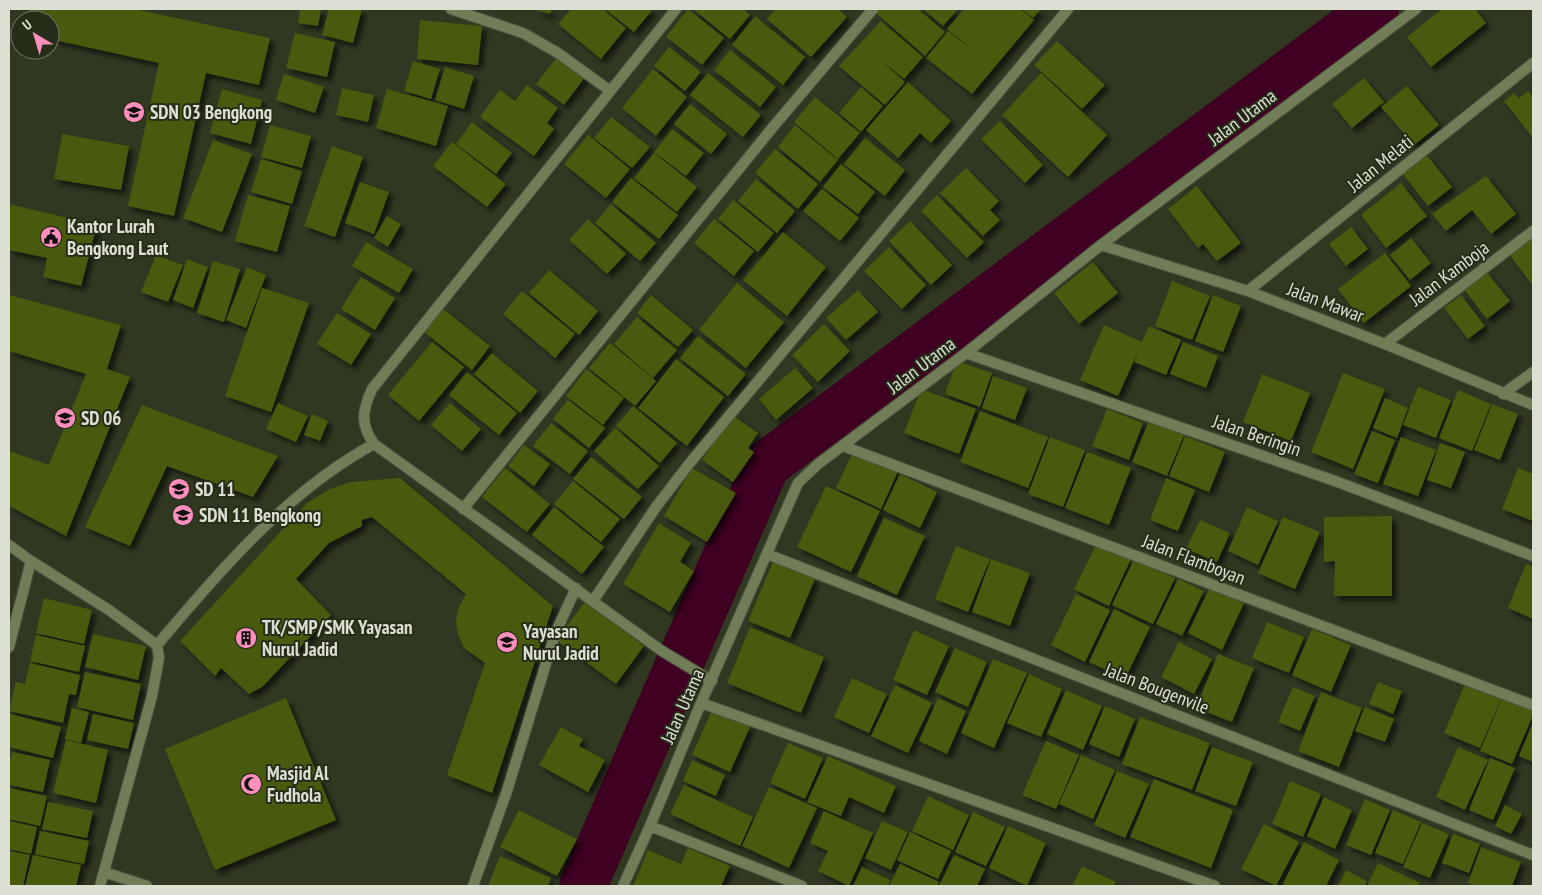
<svg xmlns="http://www.w3.org/2000/svg" width="1542" height="895" viewBox="0 0 1542 895" font-family="'PT Sans Narrow',sans-serif">
<style>
.lines{fill:none;stroke-linecap:round;stroke-linejoin:round}
.river{stroke:#3f0021;stroke-width:48}
.building{fill:#465a09;filter:url(#shadow)}
.minor-casing{stroke:#4f5642;stroke-width:12}
.minor{stroke:#707d57;stroke-width:10}
.labels{text-anchor:middle;stroke-width:4;stroke-linejoin:round;paint-order:stroke}
.poi-label{font-size:19px;font-weight:bold;fill:#dbe0d2;stroke:#262d18;text-anchor:start}
.street-label{font-size:19px;fill:#dbe0d2;stroke:#262d18}
</style>
<defs>
<filter id="shadow"><feDropShadow dx="4.5" dy="4.5" stdDeviation="2.5" flood-color="#0009"/></filter>
</defs>
<rect width="100%" height="100%" fill="#303822"/>
<g class="lines">
<!-- river -->
<path class="river" d="M583 886 766 465 1375 9"/>
</g>
<!-- building -->
<path class="building" d="M30 9H134L270 38 259 85 206 73 174 216 128 206 159 63 50 39V20H28Z
M300 9H321L318 26 298 23Z
M329 9H362L353 43 322 35Z
M532 9H552L550 14Z
M571 9H602L626 28 601 59 558 24Z
M605 9H653L634 32Z
M688 9 724 38 702 65 666 37Z
M693 9H743L750 15 730 39Z
M776 9H838L847 17 811 57 767 19Z
M880 9H918L945 32 925 56 876 13Z
M923 9H958L943 26Z
M964 9H1020L1034 20 972 94 926 58 948 31 984 59 947 29Z
M1022 9H1041L1033 18Z
M1442 9H1475L1486 23 1431 67 1407 37Z
M755 16 805 57 783 85 732 45Z
M420 20 482 26 478 65 417 59Z
M881 21 923 57 904 79 879 59 905 82 885 105 839 66Z
M295 33 335 42 327 77 286 68Z
M1057 41 1105 85 1082 109 1034 65Z
M669 47 701 72 685 91 654 66Z
M730 50 776 87 760 107 714 70Z
M557 57 585 77 564 105 536 84Z
M413 61 440 69 431 99 404 91Z
M445 67 474 76 464 109 435 100Z
M653 69 687 97 656 136 622 108Z
M708 73 761 115 743 137 690 95Z
M1041 73 1107 135 1068 177 1002 115Z
M284 74 324 87 315 113 276 100Z
M1364 78 1384 102 1352 128 1332 104Z
M908 82 951 121 931 143 920 133 898 158 866 130Z
M527 85 558 108 547 123 554 129 534 156 480 117 500 90 515 101Z
M1407 86 1439 125 1414 145 1381 107Z
M861 87 883 106 861 132 839 113Z
M342 88 374 95 368 122 336 115Z
M222 89 262 100 251 144 210 133Z
M387 89 448 106 436 146 376 128Z
M1528 91 1533 97V138L1504 101 1514 93 1519 98Z
M815 97 860 133 838 159 794 122Z
M690 104 727 134 711 154 674 124Z
M611 117 650 147 632 168 594 138Z
M1000 121 1043 165 1025 183 981 139Z
M472 122 512 153 496 174 456 144Z
M270 125 311 136 302 168 261 157Z
M795 125 838 160 820 182 778 147Z
M672 129 704 153 686 176 654 152Z
M62 134 129 146 121 190 54 179Z
M588 135 630 169 606 198 564 164Z
M865 138 905 170 885 196 844 164Z
M213 140 252 154 222 232 183 218Z
M452 142 506 184 487 207 433 166Z
M332 146 363 157 335 237 304 226Z
M775 149 818 184 798 209 755 173Z
M654 153 697 187 677 212 634 178Z
M1426 154 1452 187 1428 206 1402 173Z
M261 159 302 171 292 204 251 192Z
M841 164 875 192 858 214 823 187Z
M966 168 999 201 990 210 1000 220 983 236 940 193Z
M1486 176 1516 214 1491 234 1472 210 1446 231 1432 214Z
M631 178 678 215 659 239 612 202Z
M756 179 795 211 777 233 738 201Z
M360 182 389 192 374 234 345 223Z
M1401 183 1427 216 1386 248 1361 215Z
M1197 186 1241 243 1217 261 1203 244 1198 248 1168 209Z
M822 189 859 218 840 241 803 211Z
M248 195 290 206 277 252 235 241Z
M937 195 984 242 967 258 921 211Z
M733 200 774 233 758 252 718 219Z
M9 204 97 225 81 286 43 277 47 258 9 250Z
M611 204 656 243 640 261 595 223Z
M387 216 401 224 388 247 374 238Z
M588 219 626 254 607 274 569 240Z
M714 219 754 251 734 276 694 243Z
M910 221 952 265 931 285 889 241Z
M1351 227 1368 249 1346 266 1329 244Z
M783 232 826 267 787 316 743 280Z
M1533 235V286L1509 254Z
M1411 238 1431 263 1410 280 1390 255Z
M366 242 413 269 399 293 352 266Z
M889 247 926 285 902 309 864 271Z
M1385 253 1411 286 1364 323 1338 289Z
M156 255 183 265 168 302 141 292Z
M187 259 208 267 193 308 173 300Z
M213 261 240 269 224 322 197 313Z
M1093 262 1118 293 1079 324 1054 293Z
M247 267 266 275 246 328 226 320Z
M549 270 598 311 579 335 529 293Z
M1486 271 1510 301 1487 319 1463 288Z
M361 277 395 298 375 330 341 309Z
M1172 281 1210 296 1192 340 1155 326Z
M737 283 784 322 746 368 699 330Z
M262 288 309 303 271 412 225 396Z
M858 290 878 312 846 340 826 318Z
M522 291 575 334 555 358 503 314Z
M9 295 121 325 107 369 130 377 66 536 9 506V451L49 465 86 374 9 351Z
M651 295 693 330 678 347 637 313Z
M1213 295 1241 306 1223 352 1195 341Z
M1461 295 1485 326 1468 339 1444 308Z
M443 309 490 346 472 370 424 332Z
M337 313 371 334 351 365 317 344Z
M637 317 677 350 653 378 614 344Z
M824 324 850 351 818 382 792 355Z
M1104 325 1142 342 1149 326 1181 340 1166 375 1134 362 1141 345 1118 396 1080 380Z
M698 336 746 374 728 396 680 358Z
M432 342 464 367 419 421 388 395Z
M1183 342 1218 356 1206 388 1170 374Z
M610 343 656 381 635 406 589 368Z
M492 353 538 391 520 413 474 374Z
M676 359 724 397 687 446 638 408Z
M957 361 992 373 980 407 945 394Z
M795 368 813 388 776 420 759 399Z
M586 369 624 398 603 425 566 396Z
M467 372 517 413 499 435 449 395Z
M1343 373 1385 389 1353 469 1311 452Z
M1262 374 1310 393 1291 441 1243 422Z
M993 376 1027 388 1015 420 982 408Z
M1418 387 1451 400 1436 438 1403 425Z
M921 389 976 409 959 454 904 433Z
M1458 390 1491 404 1472 451 1439 438Z
M1385 398 1408 408 1397 438 1373 428Z
M568 400 605 428 589 448 553 419Z
M278 403 308 416 296 442 266 429Z
M450 403 481 429 462 451 431 425Z
M1492 404 1518 414 1500 460 1474 450Z
M142 405 278 456 253 497 167 466 130 546 85 527Z
M633 406 677 443 660 463 616 426Z
M1107 409 1143 423 1129 460 1092 446Z
M980 411 1048 437 1028 488 960 462Z
M312 414 328 421 320 441 304 435Z
M732 415 758 433 748 448 754 452 733 482 702 460Z
M1149 421 1184 435 1167 476 1132 462Z
M551 423 588 451 570 474 533 446Z
M615 428 659 466 638 489 594 451Z
M1372 431 1395 440 1378 483 1354 474Z
M1185 436 1225 452 1209 492 1169 476Z
M1050 437 1085 450 1063 507 1028 494Z
M1401 437 1436 450 1418 496 1383 484Z
M1440 443 1465 452 1451 488 1427 480Z
M524 445 550 464 534 486 508 466Z
M854 450 898 471 881 509 836 488Z
M1087 452 1131 468 1109 525 1065 508Z
M591 457 642 497 624 519 573 479Z
M505 468 550 504 527 532 482 497Z
M692 468 736 493 707 542 664 516Z
M1518 468 1533 474V521L1502 509Z
M900 474 937 492 920 528 883 510Z
M400 478 553 606 492 793 447 775 485 663 464 648 458 634 456 622 458 609 466 594 372 517 362 520V526L329 543 296 579 331 615 262 687 249 694 221 668 215 676 180 641 307 503 330 489 351 482Z
M1166 478 1195 490 1178 531 1150 520Z
M573 481 620 519 601 542 554 504Z
M826 486 880 511 851 572 797 547Z
M554 507 604 547 582 574 532 535Z
M1247 507 1278 521 1258 565 1228 551Z
M1392 516V596H1334L1335 561 1324 562V517Z
M1283 517 1320 532 1295 589 1258 573Z
M884 518 925 536 897 595 857 576Z
M1200 520 1230 533 1217 562 1186 549Z
M659 523 691 543 680 562 694 571 670 612 623 584Z
M1097 543 1131 559 1109 606 1074 589Z
M956 546 990 559 968 612 935 599Z
M991 559 1030 573 1010 626 972 612Z
M1134 559 1175 578 1153 624 1112 605Z
M773 562 815 579 790 638 748 621Z
M1526 564 1533 567V619L1508 608Z
M1178 579 1204 591 1182 636 1156 624Z
M1210 587 1244 603 1222 650 1188 633Z
M1076 594 1110 610 1085 662 1051 645Z
M44 598 92 610 84 644 36 633Z
M585 602 644 646 616 684 556 640Z
M1114 609 1150 627 1125 679 1089 662Z
M1267 622 1304 637 1289 673 1252 658Z
M750 627 824 657 801 713 727 683Z
M1312 629 1351 645 1331 692 1292 675Z
M914 630 949 646 927 695 893 680Z
M93 634 146 646 138 680 85 667Z
M36 635 85 646 79 672 30 661Z
M1179 642 1212 659 1194 694 1161 677Z
M955 648 987 662 968 707 935 692Z
M1218 654 1254 668 1232 722 1196 708Z
M993 659 1027 673 994 748 961 733Z
M30 663 80 675 76 695 69 694 63 723 9 711 16 682 25 684Z
M85 672 141 684 133 720 77 707Z
M1029 674 1062 689 1041 737 1007 723Z
M852 678 887 694 869 733 834 717Z
M1378 682 1402 691 1393 714 1369 704Z
M1466 682 1502 697 1480 748 1444 733Z
M895 685 932 703 908 753 871 736Z
M1293 687 1315 696 1300 731 1278 722Z
M1066 690 1102 706 1083 750 1047 734Z
M1321 692 1362 708 1339 767 1298 751Z
M1503 696 1533 708V715L1512 764 1480 751Z
M286 698 336 820 215 870 165 749Z
M938 698 966 711 947 754 919 741Z
M1105 706 1135 719 1119 757 1089 744Z
M1365 707 1394 719 1385 742 1355 731Z
M72 708 89 712 81 743 65 739Z
M712 710 750 727 730 772 692 755Z
M10 714 61 727 53 758 9 747Z
M93 714 134 723 128 749 87 740Z
M1140 717 1210 743 1192 790 1122 764Z
M1533 722V762L1519 756Z
M561 727 583 739 579 746 605 760 588 792 539 765Z
M66 740 108 750 96 803 53 793Z
M1046 741 1079 755 1056 809 1022 795Z
M788 743 823 758 805 799 770 783Z
M1212 747 1253 762 1236 806 1195 791Z
M1458 747 1488 760 1465 810 1436 797Z
M12 752 50 760 43 792 9 785V766Z
M1081 755 1115 770 1093 819 1059 804Z
M828 756 896 786 884 813 849 797 841 816 807 802Z
M1490 758 1515 768 1493 820 1469 810Z
M692 760 725 775 716 796 683 781Z
M1117 771 1149 784 1125 838 1094 825Z
M1154 779 1233 810 1211 868 1130 837Z
M1290 781 1321 794 1303 837 1272 824Z
M684 785 753 817 740 846 670 814Z
M769 787 817 808 789 868 742 846Z
M9 788 47 796 40 826 9 819Z
M928 796 969 815 953 850 912 831Z
M1324 797 1352 810 1335 849 1307 836Z
M1365 799 1390 810 1371 855 1346 845Z
M48 802 93 811 87 838 42 829Z
M1505 805 1522 814 1511 834 1495 826Z
M519 810 577 839 557 876 500 847Z
M1393 810 1421 822 1403 864 1375 853Z
M824 811 873 833 849 886 818 871 828 851 810 843Z
M973 812 1005 827 986 866 955 852Z
M9 821 37 827 31 854 9 849Z
M882 821 908 832 891 870 865 858Z
M1422 823 1449 834 1430 878 1403 867Z
M1264 824 1299 842 1276 886 1241 869Z
M1008 826 1046 843 1027 886 989 868Z
M40 831 89 841 84 864 35 854Z
M910 832 951 851 938 879 897 860Z
M1453 834 1480 844 1469 873 1442 863Z
M1304 842 1339 860 1326 886H1287L1283 884Z
M1481 847 1521 862 1512 886H1477L1468 883Z
M688 848 730 866 721 886H633L648 850 681 864Z
M9 851 30 855 23 886H9Z
M33 855 81 865 76 886H25Z
M954 855 985 869 977 886H939Z
M500 856 551 878 548 886H488Z
M1378 863 1420 883 1418 886H1367Z
M900 864 939 882 937 886H889Z
M1082 866 1116 882 1114 886H1072Z
M862 867 890 880 888 886H853Z
M1346 870 1367 881 1365 886H1338Z"/>
<g class="lines">
<!-- minor casing -->
<g class="minor-casing">
<path id="minor" d="M451 9 523 33 558 53 609 90
M676 9 372 389C362 411 360 424 374 444L662 651 712 681
M1101 245 1248 291 1385 344 1533 405
M1248 291 1533 63
M1385 344 1533 231
M966 353 1335 481 1533 556
M1503 394 1533 372
M843 446 1533 705
M463 509 773 127 873 9
M9 545 31 561 109 610 157 645
M767 554 1533 855
M593 601 656 507 689 464 1068 9
M9 647 31 561
M701 703 1215 886
M650 826 802 886
M104 872 147 886
M100 886 152 696 159 658 157 645C220 571 287 491 374 444
M473 886 507 791 555 634 576 588
M623 886 650 826 701 703 798 483 818 464 966 353 1101 245 1416 9"/>
</g>
<!-- minor -->
<use href="#minor" class="minor"/>
</g>
<!-- icons -->
<defs>
<g id="school-disc" transform="scale(1.125)"><circle r="9.5" fill="#fe8ebb" stroke="#262d18"/><path d="M0-5L7-2L0 1L-7-2ZM-4 1L0 2.5L4 1V4Q0 6-4 4Z" fill="#111"/></g>
<g id="civic-disc" transform="scale(1.125)"><circle r="9.5" fill="#fe8ebb" stroke="#262d18"/><path d="M-.6-6.5H3V-4.5H.6V-3L4-1V1h2V6H-6V1h2V-1L-.6-3ZM-1.2 2.5V6h2.4V2.5Z" fill="#111"/></g>
<g id="building-disc" transform="scale(1.125)"><circle r="9.5" fill="#fe8ebb" stroke="#262d18"/><path d="M-4-6H4V6H1V3H-1V6H-4ZM-2.5-4.3h1.7v1.8h-1.7ZM.8-4.3h1.7v1.8H.8ZM-2.5-1h1.7V.8h-1.7ZM.8-1h1.7V.8H.8Z" fill="#111"/></g>
<g id="mosque-disc" transform="scale(1.125)"><circle r="9.5" fill="#fe8ebb" stroke="#262d18"/><path d="M3.5-4.9A6 6 0 1 0 3.5 4.9A5 5 0 1 1 3.5-4.9Z" fill="#111"/></g>
</defs>
<g fill-rule="evenodd">
<use href="#school-disc" x="134" y="112"/>
<use href="#civic-disc" x="51" y="237"/>
<use href="#school-disc" x="65" y="418"/>
<use href="#school-disc" x="179" y="489"/>
<use href="#school-disc" x="183" y="515"/>
<use href="#building-disc" x="246" y="638"/>
<use href="#school-disc" x="507" y="642"/>
<use href="#mosque-disc" x="251" y="784"/>
</g>
<g class="labels">
<!-- poi labels -->
<g class="poi-label">
<text x="150" y="119">SDN 03 Bengkong</text>
<text x="67" y="233">Kantor Lurah<tspan x="67" dy="22">Bengkong Laut</tspan></text>
<text x="81" y="425">SD 06</text>
<text x="195" y="496">SD 11</text>
<text x="199" y="522">SDN 11 Bengkong</text>
<text x="262" y="634">TK/SMP/SMK Yayasan<tspan x="262" dy="22">Nurul Jadid</tspan></text>
<text x="523" y="638">Yayasan<tspan x="523" dy="22">Nurul Jadid</tspan></text>
<text x="267" y="780">Masjid Al<tspan x="267" dy="22">Fudhola</tspan></text>
</g>
<!-- street labels -->
<g class="street-label">
<text transform="translate(1242 117) rotate(-37)" y="7">Jalan Utama</text>
<text transform="translate(1380 163) rotate(-39)" y="7">Jalan Melati</text>
<text transform="translate(1449 273) rotate(-37)" y="7">Jalan Kamboja</text>
<text transform="translate(1326 302) rotate(21)" y="7">Jalan Mawar</text>
<text transform="translate(921 365) rotate(-37)" y="7">Jalan Utama</text>
<text transform="translate(1257 435) rotate(19)" y="7">Jalan Beringin</text>
<text transform="translate(1194 559) rotate(21)" y="7">Jalan Flamboyan</text>
<text transform="translate(1157 688) rotate(21)" y="7">Jalan Bougenvile</text>
<text transform="translate(682 706) rotate(-66)" y="7">Jalan Utama</text>
</g>
</g>
<!-- border -->
<rect width="1542" height="895" fill="none" stroke="#dbe0d2" stroke-width="20"/>
<!-- north arrow -->
<g transform="translate(35 35) rotate(322)"><circle r="24" fill="#262d18" stroke="#6e7562"/>
<path d="M0-4L9 19L0 12L-9 19Z" fill="#fe8ebb"/>
<text y="-8" font-size="14" font-weight="bold" text-anchor="middle" fill="#dbe0d2">U</text>
</g>
</svg>
